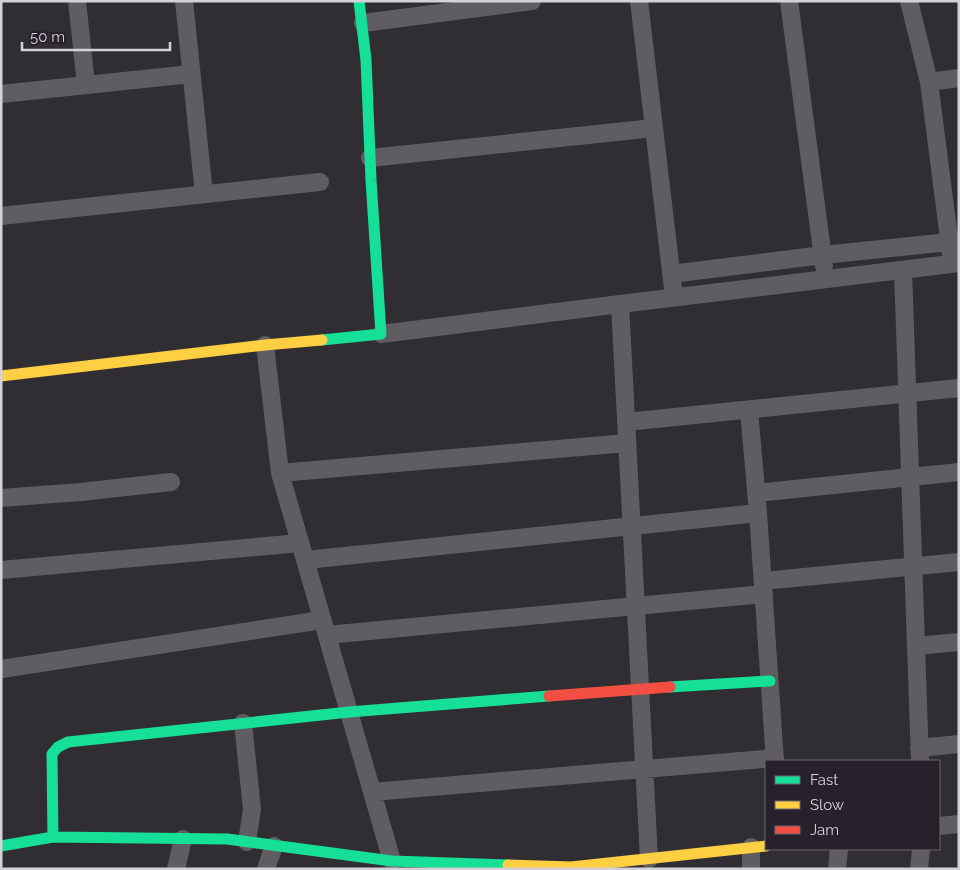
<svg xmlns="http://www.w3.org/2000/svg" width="960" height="870" viewBox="0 0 960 870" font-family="Raleway,sans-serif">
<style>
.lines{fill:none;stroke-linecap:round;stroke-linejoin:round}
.street{stroke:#605d62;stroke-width:18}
.fast{stroke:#16e098;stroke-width:11}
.slow{stroke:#ffcf43;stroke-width:11}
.jam{stroke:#f24e42;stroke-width:11}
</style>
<rect width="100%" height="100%" fill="#312e33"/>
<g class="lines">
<!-- street -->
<path class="street" d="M77 1 86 85
M184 1 204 194
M639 1 674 297
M789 1 824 266
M909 1 929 82 951 254
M363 23 532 1
M929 82 959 78
M1 94 191 74
M370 158 654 128
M1 216 320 182
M903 270 920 761
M671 274 823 255 959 241
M620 304 649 859
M381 334 620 304 959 263
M265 345 280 473 392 861
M749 410 758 513 775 761
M626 422 959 388
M280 473 627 443
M756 493 959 472
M1 498 81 492 171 482
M306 560 758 513
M1 570 300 543
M763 581 959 562
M327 635 764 594
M916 646 959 642
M1 669 322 620
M243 723 252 809 247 842
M919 748 959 744
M372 792 775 758
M939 826 959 824
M176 869 183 839
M266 869 274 846
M751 869V847
M837 869 839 849
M919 869 921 849"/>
<!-- fast -->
<path class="fast" d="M322 340 381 334 371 180 366 60 359 1
M670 687 770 681
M53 837 52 754 58 747 68 742 349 712 549 696
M1 846 53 837 227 839 392 861 508 865"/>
<!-- slow -->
<path class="slow" d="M1 376 265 345 322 340
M508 865 571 867 766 846"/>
<!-- jam -->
<path class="jam" d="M549 696 670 687"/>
</g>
<!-- border -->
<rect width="960" height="870" fill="none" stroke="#d4d1d8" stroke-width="5"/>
<!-- legend -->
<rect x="765" y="760" width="175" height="90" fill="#27212c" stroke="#6c6771"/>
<rect x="775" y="776" width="25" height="8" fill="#16e098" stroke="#6c6771"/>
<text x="810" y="785" font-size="15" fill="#d4d1d8">Fast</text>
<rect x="775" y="801" width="25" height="8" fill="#ffcf43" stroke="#6c6771"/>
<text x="810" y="810" font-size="15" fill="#d4d1d8">Slow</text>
<rect x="775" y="826" width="25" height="8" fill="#f24e42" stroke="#6c6771"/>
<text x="810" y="835" font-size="15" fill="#d4d1d8">Jam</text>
<!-- scale -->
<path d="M22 42v8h148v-8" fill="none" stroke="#d4d1d8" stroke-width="2.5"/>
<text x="30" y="42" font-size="15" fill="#d4d1d8" stroke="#27212c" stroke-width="4" paint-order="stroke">50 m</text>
</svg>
